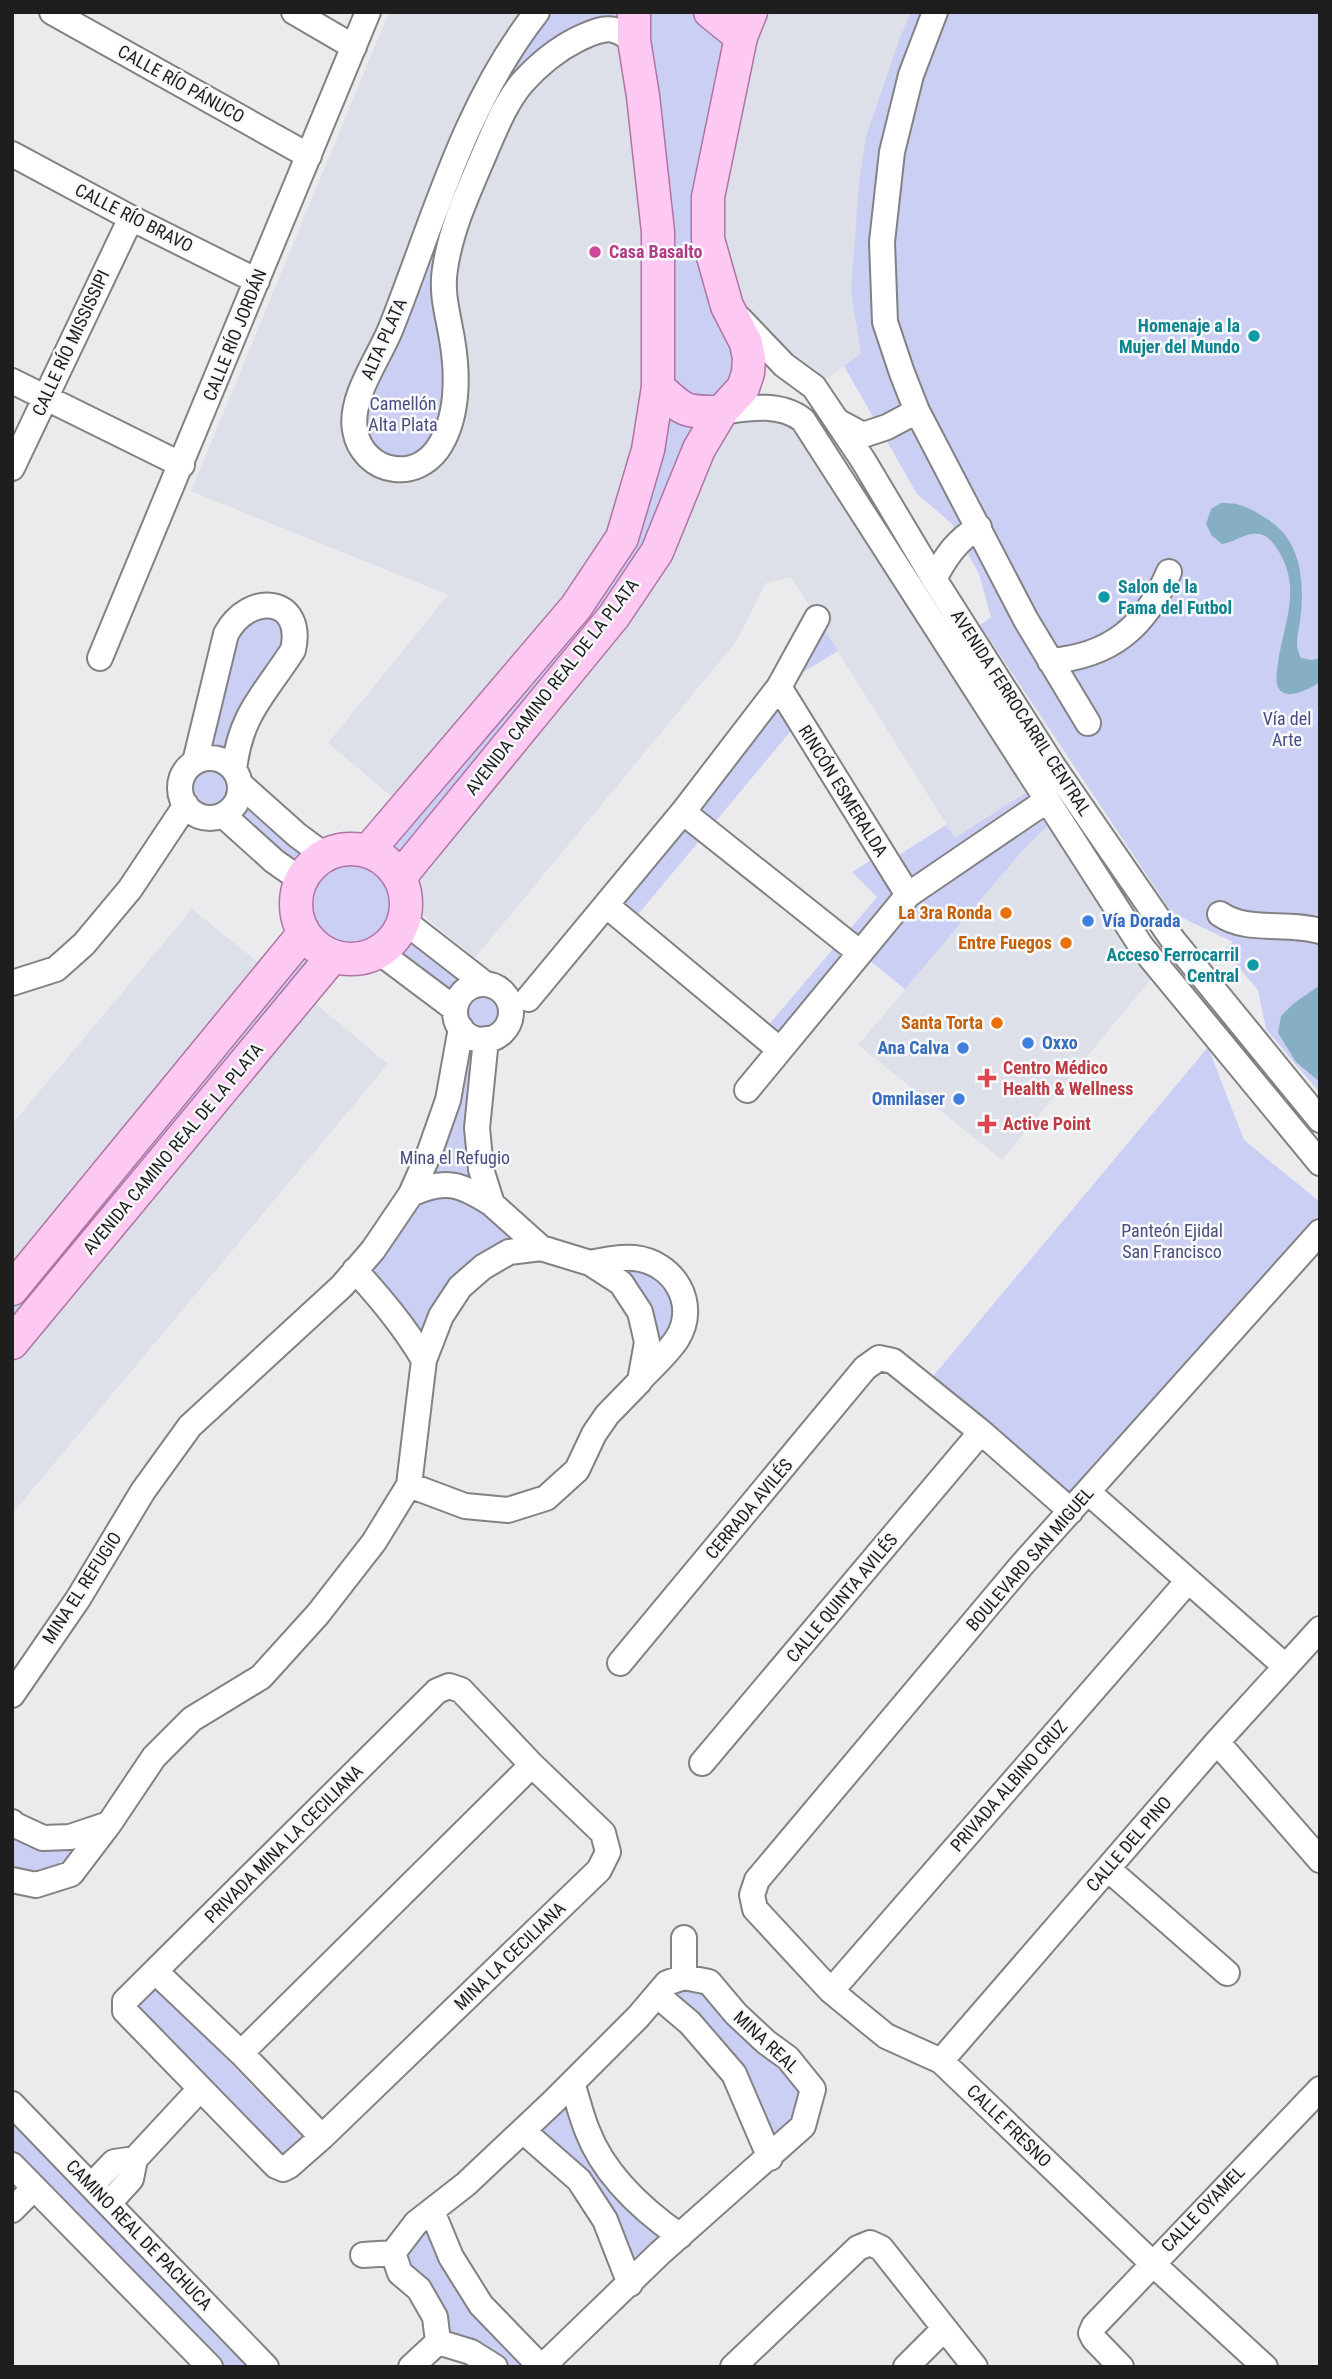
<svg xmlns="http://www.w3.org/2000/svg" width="1332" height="2379" viewBox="0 0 1332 2379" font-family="'Roboto Condensed',sans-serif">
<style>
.built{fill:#dee0e9}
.green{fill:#cbcff3}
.water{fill:#87afc3}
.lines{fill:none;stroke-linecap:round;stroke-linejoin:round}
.minor-casing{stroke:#828284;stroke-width:28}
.major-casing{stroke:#ae74a2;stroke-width:35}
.minor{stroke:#fff;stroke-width:24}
.major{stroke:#fdc8f1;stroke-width:32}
.hotel-dot{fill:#d1479c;stroke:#f8f9fb;stroke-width:2.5}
.culture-dot{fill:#0f9aa8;stroke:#f8f9fb;stroke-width:2.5}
.food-dot{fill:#e8710a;stroke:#f8f9fb;stroke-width:2.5}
.shop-dot{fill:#3f7fe0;stroke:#f8f9fb;stroke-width:2.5}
.health-dot{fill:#e0444e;stroke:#f8f9fb;stroke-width:2.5}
.labels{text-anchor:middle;stroke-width:5;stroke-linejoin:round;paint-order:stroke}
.street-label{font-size:18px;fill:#1e1e1f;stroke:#f8f9fb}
.hotel-label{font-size:18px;font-weight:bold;fill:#b23c85;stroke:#f8f9fb;text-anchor:start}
.culture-label{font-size:18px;font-weight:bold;fill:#0d838f;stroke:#f8f9fb;text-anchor:end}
.park-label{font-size:18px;fill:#4a4d80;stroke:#f8f9fb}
.food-label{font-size:18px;font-weight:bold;fill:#c56008;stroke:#f8f9fb;text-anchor:end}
.shop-label{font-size:18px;font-weight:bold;fill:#366cbe;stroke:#f8f9fb;text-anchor:start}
.health-label{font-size:18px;font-weight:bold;fill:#be3a42;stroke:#f8f9fb;text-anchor:start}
</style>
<rect width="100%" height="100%" fill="#ebebee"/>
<!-- built -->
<path class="built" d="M389 12H653L648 14 658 387 622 538 405 808 328 743 448 595 191 491Z
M710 12H911L900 37 866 136 851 292 861 354 814 387 727 306Z
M721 412 803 420 1036 786 955 838 791 577 766 583 736 642 475 958 407 902 400 877Z
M1056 817 1160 968 1002 1160 858 1045 1024 849Z
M192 909 271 973 12 1289V1124Z
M303 993 388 1064 12 1514V1343Z"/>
<!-- green -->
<path class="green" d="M537 12H710L741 37 708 197 746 343 657 552 400 877 406 895V914L501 991C514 1007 512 1025 494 1037L481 1169 541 1248 483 1267 424 1360 355 1270 411 1194 457 1023 370 956 351 959 333 956 12 1343V1289L304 933C296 913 296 900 301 879L223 815C191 823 170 798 187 768L246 610 291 620 234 770 324 855 341 849 358 848 576 607 648 450 643 96 613 30 521 84 458 217 444 439 395 469 355 430 427 227Z
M911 12H1320V1093L1266 1029 1258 990 1224 950 1233 942 1172 913 980 625 991 617 979 574 952 524 917 494 844 366 861 354 851 292 859 183 866 136 900 37Z
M817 618 838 651 779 687 800 720 630 924 606 905Z
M1036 786 1056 817 1024 849 905 989 860 953 780 1050 761 1034 877 897 852 872 882 853 888 862 946 825 955 838Z
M1208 1047 1244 1140 1320 1202V1218L1077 1502 930 1380Z
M636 1258 683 1292 660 1358 647 1342 613 1259Z
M12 1822 43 1838 109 1824 71 1874 12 1880Z
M709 1982 813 2089 770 2158 667 1983Z
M155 1986 306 2141 284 2163 133 2008Z
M572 2083 588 2132 680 2236 630 2284 605 2220 523 2131Z
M12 2104 266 2367H210L12 2165Z
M432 2211 451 2257 538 2367H499L443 2341 401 2272 416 2223Z"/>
<!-- water -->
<path class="water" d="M1221 503C1240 502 1252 509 1267 519 1302 540 1305 583 1300 621 1298 635 1294 645 1301 658L1312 660 1320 658V682C1302 694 1272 706 1277 671 1281 627 1304 592 1278 550 1274 544 1270 538 1263 535 1248 530 1236 542 1222 544L1212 536 1206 524 1211 509Z
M1320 985V1082L1296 1062 1278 1033 1281 1016 1293 1004Z"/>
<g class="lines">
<!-- minor casing -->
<g class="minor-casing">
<path id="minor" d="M52 12 309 156
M294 12 354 47
M537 12C464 105 434 220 391 328 379 358 349 398 355 430 358 450 374 467 395 469 412 471 427 463 437 450 459 419 458 374 452 339 448 315 441 293 445 269 451 227 470 188 486 150 496 127 506 102 522 83 538 65 556 50 578 39 589 34 602 27 614 30 621 32 628 37 634 40
M935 12 911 75 892 152 882 242 885 322 902 373 917 411 1026 620 1088 723
M12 154 131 218 257 281
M740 319 784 365 814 387 863 460 934 579 1053 766 1173 940 1320 1120
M12 381 182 465
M721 412C749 408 779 402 803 420L1141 946 1320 1163
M839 422 863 435 887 427 917 411
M12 468 131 218
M934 579C946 556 957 540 979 527
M100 658 368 12
M1050 661C1111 656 1145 627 1169 572
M779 687 908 895
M180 788a30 30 0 1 1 60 0a30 30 0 1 1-60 0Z
M195 762 226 634C249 591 305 597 293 650 265 694 240 714 234 770
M240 784 297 835 324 855
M683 812 860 953
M223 815 274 861 301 880
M606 905 780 1050
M1220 914C1247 933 1287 921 1320 931
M404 921 485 984
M379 952 455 1009
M12 983 56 969 84 944 130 889 186 805
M455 1012a28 28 0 1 1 56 0a28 28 0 1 1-56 0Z
M528 999 683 812 779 687 817 618
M747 1090 908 895 1046 801
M411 1194C445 1178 461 1184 492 1204
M590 1263C605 1260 619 1257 634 1258 674 1262 699 1304 677 1339 667 1354 652 1367 640 1380
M355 1270C381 1299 405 1327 424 1360
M409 1485 465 1506 508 1510 546 1498 577 1470 594 1434 607 1415 640 1381 647 1342 640 1312 621 1283 590 1263 541 1248 492 1204 481 1169 477 1128 486 1039
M1088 1492 1285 1666
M620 1663 865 1368 879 1358 893 1361 981 1432 1071 1511
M449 1686 461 1690 532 1765 603 1833 608 1852 599 1870 322 2137 289 2166 283 2169 276 2166 125 2011V2001L437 1691Z
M12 1695 78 1599 143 1491 190 1426 342 1286 373 1250 411 1194 430 1151 448 1100 461 1028
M1217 1742 1320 1860
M702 1763 981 1432
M12 1822 15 1825 43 1838 70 1837 109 1824
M1108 1869 1227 1973
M12 1880 36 1885 71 1874 109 1824 154 1757 192 1719 261 1677 318 1614 374 1542 409 1485 424 1360 441 1316 460 1287 483 1267 509 1252 541 1248
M684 1938V1977
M156 1972 241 2053 322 2137
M831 1991 1188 1581
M657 1995 690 2023 734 2074 770 2158
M241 2053 532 1765
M941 2061 1217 1742 1320 1629
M572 2083C577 2098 581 2115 587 2130 604 2175 641 2209 680 2236
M12 2104 266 2367
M523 2131 579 2180 605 2220 630 2284
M135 2159 200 2089
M12 2165 210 2367
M92 2185 114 2162 135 2159 131 2179 109 2203
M12 2210 34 2188
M432 2211 451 2257 481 2305 541 2367
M393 2253 400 2273 419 2289 435 2317 438 2342 471 2352 495 2367
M363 2255 393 2253 416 2223 466 2184 552 2103 638 2017 667 1983 684 1977 709 1982 736 2014 766 2042 788 2058 813 2089 803 2126 660 2253 542 2367
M411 2367 438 2342
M733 2367 858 2248 870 2243 881 2248 975 2367
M906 2367 943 2330
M1121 2367 1094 2339 1091 2333 1094 2326 1320 2089
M1265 2367 1152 2263 941 2061 886 2036 831 1991 755 1909 752 1895 757 1880 1021 1566 1320 1232"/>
</g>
<!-- major casing -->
<g class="major-casing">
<path id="major" d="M710 12 741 37
M658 387C685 412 684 412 721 412
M296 904a55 55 0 1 1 110 0a55 55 0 1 1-110 0Z
M368 851 576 607 622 538 648 450 658 387V232L643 96 634 40V12
M400 877 614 616 657 552 699 449 721 412 743 388 748 373 749 358 746 343 727 306 708 239V197L741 37 751 12
M12 1289 304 933
M12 1343 333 956"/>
</g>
<!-- minor -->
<use href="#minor" class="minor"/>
<!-- major -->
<use href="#major" class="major"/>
</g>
<!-- markers -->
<circle class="hotel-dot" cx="595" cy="252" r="7"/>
<g class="culture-dot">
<circle cx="1254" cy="336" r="7"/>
<circle cx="1104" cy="597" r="7"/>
<circle cx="1253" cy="965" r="7"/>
</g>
<g class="food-dot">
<circle cx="1006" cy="913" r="7"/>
<circle cx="1066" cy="943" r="7"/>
<circle cx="997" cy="1023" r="7"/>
</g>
<g class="shop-dot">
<circle cx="1088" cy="921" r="7"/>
<circle cx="1028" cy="1043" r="7"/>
<circle cx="963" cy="1048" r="7"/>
<circle cx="959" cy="1099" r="7"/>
</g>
<g class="health-dot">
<path d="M983.5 1067.5h7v7h7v7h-7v7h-7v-7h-7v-7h7z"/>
<path d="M983.5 1113.5h7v7h7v7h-7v7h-7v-7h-7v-7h7z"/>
</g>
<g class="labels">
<!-- street labels -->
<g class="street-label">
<text transform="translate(181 84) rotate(29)" y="6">CALLE RÍO PÁNUCO</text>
<text transform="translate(134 218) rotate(27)" y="6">CALLE RÍO BRAVO</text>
<text transform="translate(235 335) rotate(-68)" y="6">CALLE RÍO JORDÁN</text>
<text transform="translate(384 339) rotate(-66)" y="6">ALTA PLATA</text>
<text transform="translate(71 343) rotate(-65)" y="6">CALLE RÍO MISSISSIPI</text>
<text transform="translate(552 687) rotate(-52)" y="6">AVENIDA CAMINO REAL DE LA PLATA</text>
<text transform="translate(1021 713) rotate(57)" y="6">AVENIDA FERROCARRIL CENTRAL</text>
<text transform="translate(843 791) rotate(58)" y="6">RINCÓN ESMERALDA</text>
<text transform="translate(173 1149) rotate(-50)" y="6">AVENIDA CAMINO REAL DE LA PLATA</text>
<text transform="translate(749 1509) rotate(-50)" y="6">CERRADA AVILÉS</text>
<text transform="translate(1030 1559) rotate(-49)" y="6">BOULEVARD SAN MIGUEL</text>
<text transform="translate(82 1588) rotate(-57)" y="6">MINA EL REFUGIO</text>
<text transform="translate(842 1598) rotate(-50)" y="6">CALLE QUINTA AVILÉS</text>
<text transform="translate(1009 1786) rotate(-49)" y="6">PRIVADA ALBINO CRUZ</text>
<text transform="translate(284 1844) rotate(-45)" y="6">PRIVADA MINA LA CECILIANA</text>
<text transform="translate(1129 1844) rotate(-49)" y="6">CALLE DEL PINO</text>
<text transform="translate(510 1956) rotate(-44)" y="6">MINA LA CECILIANA</text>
<text transform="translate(766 2042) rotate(43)" y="6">MINA REAL</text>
<text transform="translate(1009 2126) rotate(44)" y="6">CALLE FRESNO</text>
<text transform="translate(1203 2209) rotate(-46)" y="6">CALLE OYAMEL</text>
<text transform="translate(139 2235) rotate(46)" y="6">CAMINO REAL DE PACHUCA</text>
</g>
<!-- hotel labels -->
<g class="hotel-label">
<text x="609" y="258">Casa Basalto</text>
</g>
<!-- culture labels -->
<g class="culture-label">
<text x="1240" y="332">Homenaje a la<tspan x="1240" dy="21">Mujer del Mundo</tspan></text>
<text x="1118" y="593" text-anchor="start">Salon de la<tspan x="1118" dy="21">Fama del Futbol</tspan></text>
<text x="1239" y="961">Acceso Ferrocarril<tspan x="1239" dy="21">Central</tspan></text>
</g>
<!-- park labels -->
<g class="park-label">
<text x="403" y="410">Camellón<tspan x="403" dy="21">Alta Plata</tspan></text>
<text x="1287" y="725">Vía del<tspan x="1287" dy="21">Arte</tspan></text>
<text x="455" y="1164">Mina el Refugio</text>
<text x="1172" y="1237">Panteón Ejidal<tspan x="1172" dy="21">San Francisco</tspan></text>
</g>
<!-- food labels -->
<g class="food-label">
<text x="992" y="919">La 3ra Ronda</text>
<text x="1052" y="949">Entre Fuegos</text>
<text x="983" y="1029">Santa Torta</text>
</g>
<!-- shop labels -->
<g class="shop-label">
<text x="1102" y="927">Vía Dorada</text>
<text x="1042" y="1049">Oxxo</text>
<text x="949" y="1054" text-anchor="end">Ana Calva</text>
<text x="945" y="1105" text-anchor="end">Omnilaser</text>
</g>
<!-- health labels -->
<g class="health-label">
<text x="1003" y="1074">Centro Médico<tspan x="1003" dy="21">Health &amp; Wellness</tspan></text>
<text x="1003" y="1130">Active Point</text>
</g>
</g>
<!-- border -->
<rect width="1332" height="2379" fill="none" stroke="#1e1e1f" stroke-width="28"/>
</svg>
